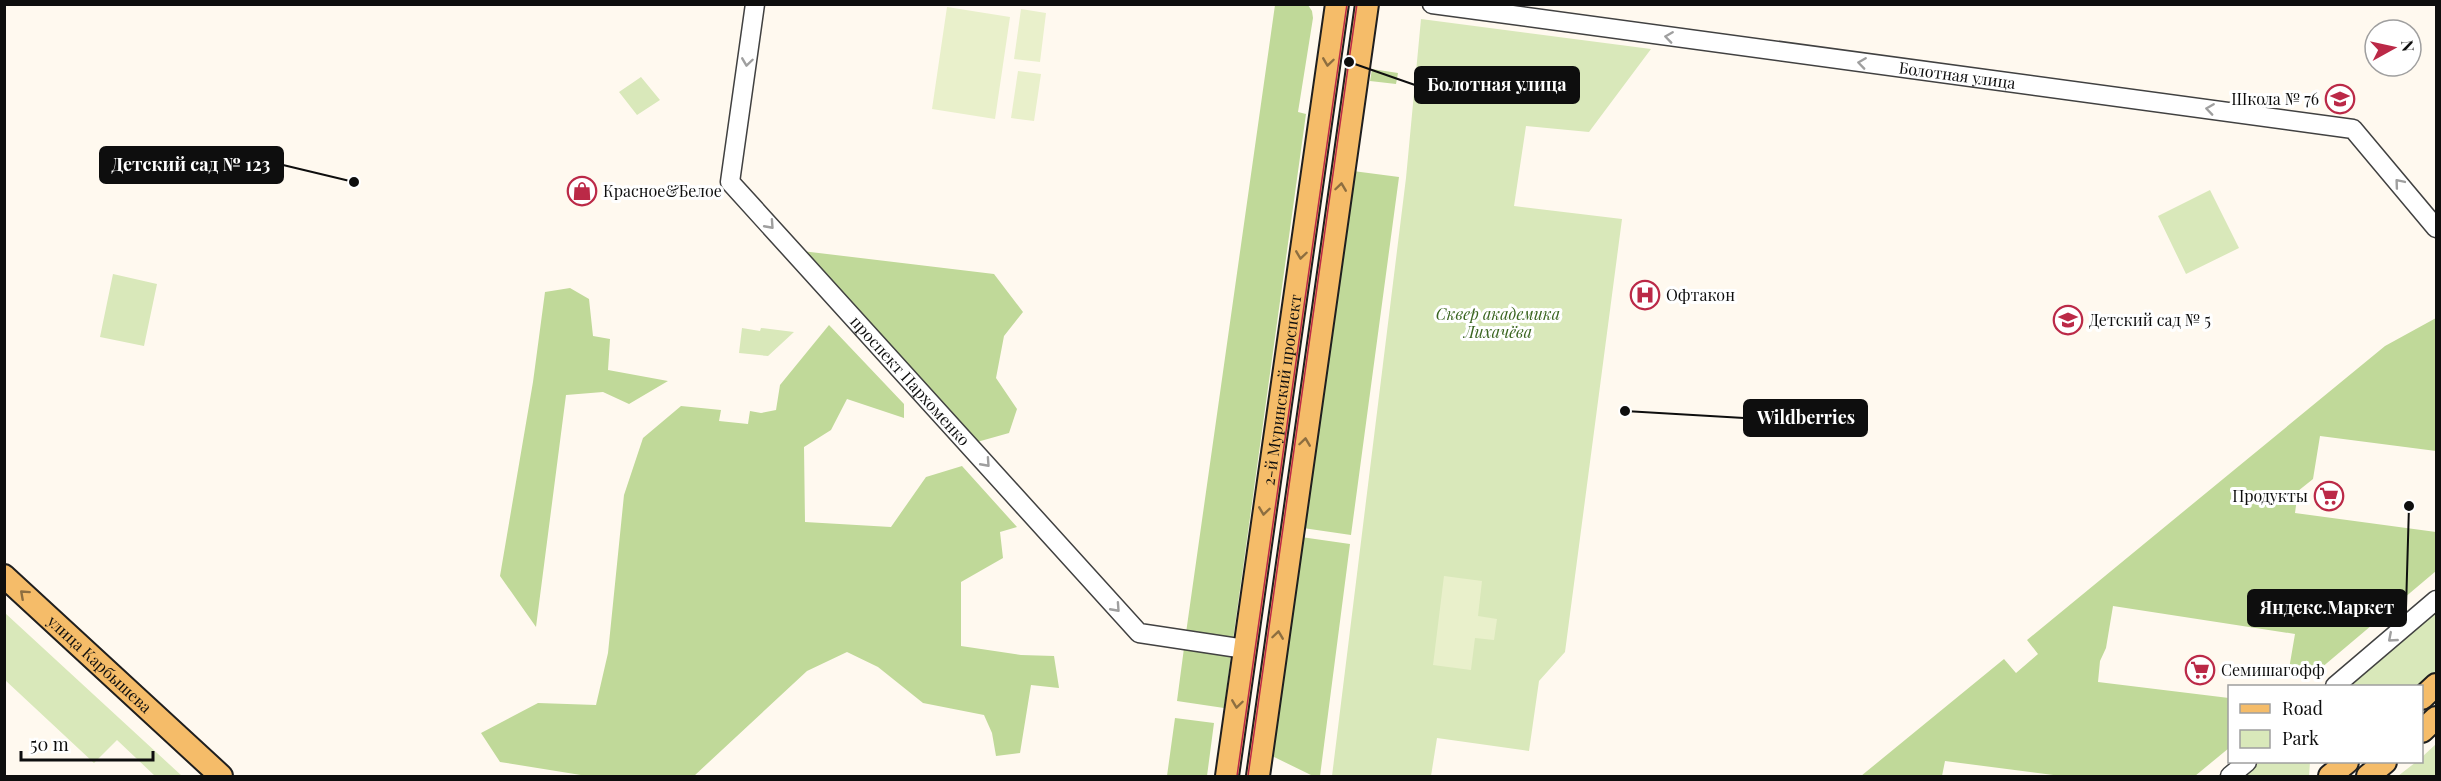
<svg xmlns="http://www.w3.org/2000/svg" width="2441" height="781" viewBox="0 0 2441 781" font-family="'Playfair Display',serif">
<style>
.green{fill:#d9e8ba}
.forest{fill:#c0d999}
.pitch{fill:#e9f0cb}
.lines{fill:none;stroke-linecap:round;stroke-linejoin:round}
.minor-casing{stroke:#414141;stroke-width:21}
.major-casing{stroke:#1f1f1f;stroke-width:26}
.minor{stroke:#fff;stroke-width:18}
.major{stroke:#f5bc69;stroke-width:22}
.tram{stroke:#bb2947;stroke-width:1.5}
.oneway{stroke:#9f9f9f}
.oneway2{stroke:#8d6e40}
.labels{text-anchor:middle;stroke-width:6;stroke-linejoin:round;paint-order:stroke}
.street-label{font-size:16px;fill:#0e0e0e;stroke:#fff}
.poi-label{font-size:16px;fill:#0e0e0e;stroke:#fff;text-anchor:start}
.park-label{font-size:16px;font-style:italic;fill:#39641f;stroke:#fff}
.leader{fill:none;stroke:#0e0e0e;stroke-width:2}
.callout-dot{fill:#0e0e0e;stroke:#fff;stroke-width:2}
.callout{fill:#0e0e0e;stroke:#0e0e0e;stroke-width:2}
.callout-label{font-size:18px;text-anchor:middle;font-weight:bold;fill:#fff}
</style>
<rect width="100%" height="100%" fill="#fff9ef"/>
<!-- green -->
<path class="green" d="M1421 19 1651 49 1589 132 1526 126 1514 206 1622 219 1565 652 1539 681 1529 751 1437 738 1431 776H1332L1406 178Z
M641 77 660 100 637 115 619 92Z
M2210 190 2239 248 2186 274 2158 216Z
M113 274 157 284 144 346 100 337Z
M742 328 760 331 761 328 794 332 768 356 739 353Z
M2436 607V672L2420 686H2347Z
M4 613H5L182 776H155L117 740 94 763 5 680Z
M2436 744V776H2398L2416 762H2422V757Z
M2260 762H2310L2309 776H2242Z"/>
<!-- forest -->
<path class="forest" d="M1275 5H1308L1312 11 1313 18 1298 112 1306 114 1233 640 1186 633Z
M1372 69 1398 73 1396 84 1370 81Z
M1353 171 1399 177 1351 535 1303 528Z
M802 251 994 274 1023 312 1004 336 996 378 1017 409 1009 433 977 442Z
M570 288 589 299 593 336 610 339 608 370 668 381 629 404 603 392 566 395 536 627 500 576 533 382 545 292Z
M2436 318V451L2320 436 2313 479 2298 491 2295 513 2436 532V571L2314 674 2289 669 2295 634 2113 606 2106 648 2100 661 2098 682 2229 698V748L2195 776H2061L1945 761 1942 776H1861L2004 659 2016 673 2038 654 2027 640 2385 346Z
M829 325 904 404V418L847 399 831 430 804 447 805 522 891 527 926 477 962 466 1017 527 1000 532 1003 558 961 582V646L1021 655 1054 656 1059 688 1031 685 1020 753 996 756 992 733 984 715 923 703 878 667 847 652 807 671 694 776H587L500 762 481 733 538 703 596 705 608 653 624 495 643 438 681 406 721 410 719 421 748 424 750 411 761 413 776 410 780 385Z
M1301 537 1350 544 1320 776H1313L1270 755Z
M1184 648 1231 655 1224 708 1177 701Z
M1175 718 1214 723 1207 776H1167Z"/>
<!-- pitch -->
<path class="pitch" d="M947 7 1010 17 995 119 932 109Z
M1021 9 1046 13 1040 62 1014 59Z
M1018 71 1041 74 1034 121 1011 118Z
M1444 576 1482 581 1478 616 1497 619 1494 640 1475 638 1471 670 1433 665Z"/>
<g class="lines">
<!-- minor casing -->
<g class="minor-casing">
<g id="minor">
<path id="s1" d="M755 4 730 182 1139 633 1245 649"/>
<path id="s2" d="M1432 4 2353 129 2436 228"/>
<path d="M2335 686 2436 600"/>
<path d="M2230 776 2247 762"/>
</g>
</g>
<!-- major casing -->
<g class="major-casing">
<g id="major">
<path id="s3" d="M4 576 221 776"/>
<path d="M2422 698 2436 685"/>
<path d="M2422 731 2436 718"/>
<path id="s4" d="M1227 776 1337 4"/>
<path d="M1258 776 1367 4"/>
<path d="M2330 776 2347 762"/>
<path d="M2368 776 2385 762"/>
</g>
</g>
<!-- minor -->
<use href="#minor" class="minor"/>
<!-- major -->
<use href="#major" class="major"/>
<!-- tram -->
<path class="tram" d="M1237 776 1347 4
M1248 776 1357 4"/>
</g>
<!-- one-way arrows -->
<defs><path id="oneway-chevron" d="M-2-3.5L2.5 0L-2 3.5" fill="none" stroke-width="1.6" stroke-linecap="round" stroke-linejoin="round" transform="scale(1.5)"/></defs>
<g class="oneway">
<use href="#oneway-chevron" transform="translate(1669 37) rotate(-172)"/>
<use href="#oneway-chevron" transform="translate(747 62) rotate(98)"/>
<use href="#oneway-chevron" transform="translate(1862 63) rotate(-172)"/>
<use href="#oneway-chevron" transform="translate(2210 109) rotate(-172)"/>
<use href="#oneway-chevron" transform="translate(2399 183) rotate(-130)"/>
<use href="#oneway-chevron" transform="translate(770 225) rotate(48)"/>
<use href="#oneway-chevron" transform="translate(986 463) rotate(48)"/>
<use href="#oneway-chevron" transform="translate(1116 608) rotate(48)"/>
<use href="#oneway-chevron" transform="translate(2392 638) rotate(139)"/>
</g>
<g class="oneway2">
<use href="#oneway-chevron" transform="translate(1328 62) rotate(98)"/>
<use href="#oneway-chevron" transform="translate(1341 187) rotate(-82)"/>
<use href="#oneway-chevron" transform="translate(1301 255) rotate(98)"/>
<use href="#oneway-chevron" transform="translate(1305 442) rotate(-82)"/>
<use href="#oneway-chevron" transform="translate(1264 511) rotate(98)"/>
<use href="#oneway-chevron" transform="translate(24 594) rotate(-138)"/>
<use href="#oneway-chevron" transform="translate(1278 635) rotate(-82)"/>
<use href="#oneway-chevron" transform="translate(1237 704) rotate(98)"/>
</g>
<!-- icons -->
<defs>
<g id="school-ring" transform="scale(1.5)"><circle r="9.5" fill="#fff" stroke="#bb2947" stroke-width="1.5"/><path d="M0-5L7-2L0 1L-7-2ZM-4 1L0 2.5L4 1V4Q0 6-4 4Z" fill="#bb2947"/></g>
<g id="shop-ring" transform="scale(1.5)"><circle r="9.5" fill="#fff" stroke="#bb2947" stroke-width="1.5"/><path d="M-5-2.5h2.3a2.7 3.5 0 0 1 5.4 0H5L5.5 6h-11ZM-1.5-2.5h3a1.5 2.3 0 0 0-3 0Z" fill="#bb2947"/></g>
<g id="hospital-ring" transform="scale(1.5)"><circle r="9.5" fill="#fff" stroke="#bb2947" stroke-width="1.5"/><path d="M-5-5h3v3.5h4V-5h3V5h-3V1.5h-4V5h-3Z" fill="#bb2947"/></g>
<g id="supermarket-ring" transform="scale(1.5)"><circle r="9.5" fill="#fff" stroke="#bb2947" stroke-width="1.5"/><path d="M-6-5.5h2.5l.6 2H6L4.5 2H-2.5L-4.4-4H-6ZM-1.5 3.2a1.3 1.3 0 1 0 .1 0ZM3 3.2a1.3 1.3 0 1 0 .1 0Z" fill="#bb2947"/></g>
</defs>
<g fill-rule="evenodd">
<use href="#school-ring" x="2340" y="99"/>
<use href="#shop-ring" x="582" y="191"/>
<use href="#hospital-ring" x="1645" y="295"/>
<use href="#school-ring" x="2068" y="320"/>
<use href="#supermarket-ring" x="2329" y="496"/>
<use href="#supermarket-ring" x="2200" y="670"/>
</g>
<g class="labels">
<!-- street labels -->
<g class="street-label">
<text dy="6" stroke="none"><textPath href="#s2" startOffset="530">Болотная улица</textPath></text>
<text dy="6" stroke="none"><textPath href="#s1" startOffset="448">проспект Пархоменко</textPath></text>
<text dy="6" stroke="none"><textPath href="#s4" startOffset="390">2-й Муринский проспект</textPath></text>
<text dy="6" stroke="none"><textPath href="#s3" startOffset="130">улица Карбышева</textPath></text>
</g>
<!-- poi labels -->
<g class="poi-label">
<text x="2319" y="105" text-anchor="end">Школа № 76</text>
<text x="603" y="197">Красное&amp;Белое</text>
<text x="1666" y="301">Офтакон</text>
<text x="2089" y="326">Детский сад № 5</text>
<text x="2308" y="502" text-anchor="end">Продукты</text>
<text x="2221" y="676">Семишагофф</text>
</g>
<!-- park labels -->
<g class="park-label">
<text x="1498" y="320">Сквер академика<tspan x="1498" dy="18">Лихачёва</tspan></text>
</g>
</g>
<!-- callouts -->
<path class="leader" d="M1349 62L1415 85M354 182L283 165M1625 411L1744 418M2409 506L2406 608"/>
<g class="callout-dot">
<circle cx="1349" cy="62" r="6"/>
<circle cx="354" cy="182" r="6"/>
<circle cx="1625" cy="411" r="6"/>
<circle cx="2409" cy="506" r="6"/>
</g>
<g class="callout">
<rect x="1415" y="67" width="164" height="36" rx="6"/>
<rect x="100" y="147" width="183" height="36" rx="6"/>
<rect x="1744" y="400" width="123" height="36" rx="6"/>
<rect x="2248" y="590" width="158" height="36" rx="6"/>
</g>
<g class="callout-label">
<text x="1497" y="91">Болотная улица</text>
<text x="191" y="171">Детский сад № 123</text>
<text x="1806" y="424">Wildberries</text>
<text x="2327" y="614">Яндекс.Маркет</text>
</g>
<!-- border -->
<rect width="2441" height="781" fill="none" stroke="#0e0e0e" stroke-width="12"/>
<!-- legend -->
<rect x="2228" y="685" width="195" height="78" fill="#ffffff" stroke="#9f9f9f" stroke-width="1.5"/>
<rect x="2240" y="704" width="30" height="9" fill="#f5bc69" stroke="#9f9f9f" stroke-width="1.5"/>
<text x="2282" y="715" font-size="18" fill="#0e0e0e">Road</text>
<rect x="2240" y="730" width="30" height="18" fill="#d9e8ba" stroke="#9f9f9f" stroke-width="1.5"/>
<text x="2282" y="745" font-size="18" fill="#0e0e0e">Park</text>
<!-- north arrow -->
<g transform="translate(2393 48) rotate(82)"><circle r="28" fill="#ffffff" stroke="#9f9f9f" stroke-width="1.5"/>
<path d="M0-4.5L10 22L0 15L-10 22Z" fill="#bb2947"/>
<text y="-9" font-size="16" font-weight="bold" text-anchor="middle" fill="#0e0e0e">N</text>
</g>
<!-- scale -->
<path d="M21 751v9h132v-9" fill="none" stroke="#0e0e0e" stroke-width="3"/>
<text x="30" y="751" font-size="18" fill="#0e0e0e" stroke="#ffffff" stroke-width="4.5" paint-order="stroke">50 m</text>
</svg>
